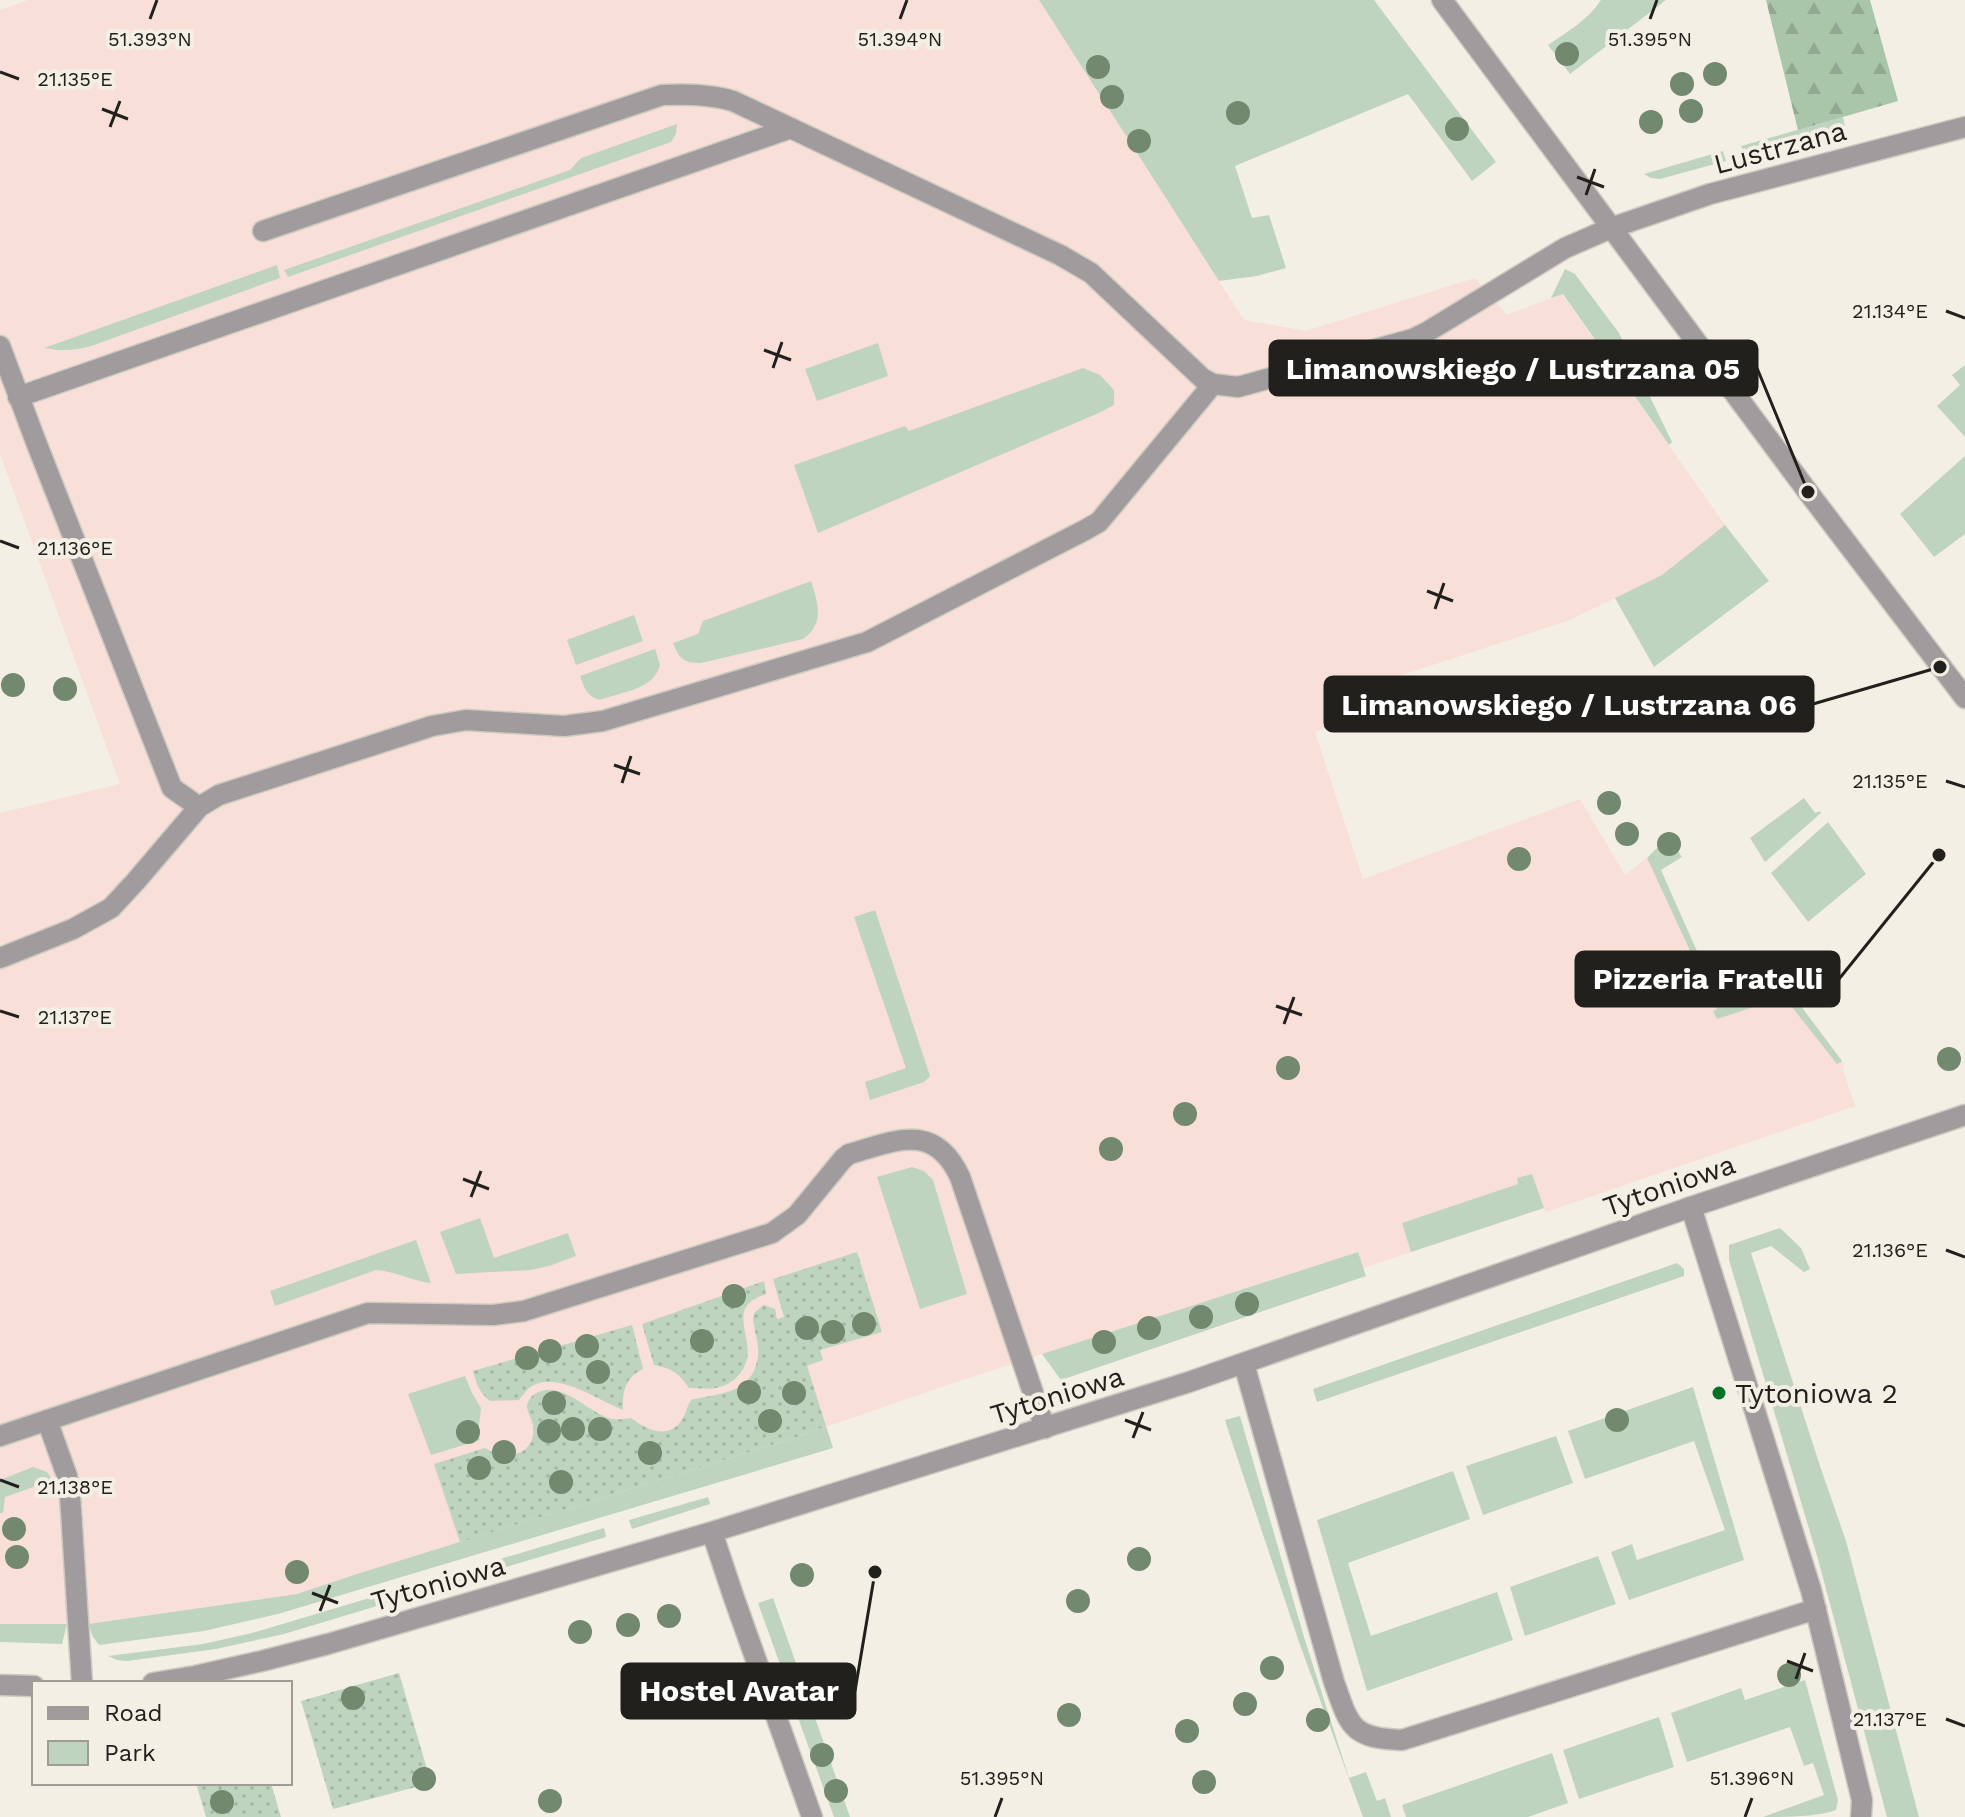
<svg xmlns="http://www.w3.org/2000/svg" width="1965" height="1817" viewBox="0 0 1965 1817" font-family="'Work Sans',sans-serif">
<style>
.industrial{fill:#f8dfd7}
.green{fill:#bfd4bf}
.forest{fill:url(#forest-firs)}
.garden{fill:url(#garden-dots)}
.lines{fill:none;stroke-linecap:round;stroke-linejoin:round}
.service-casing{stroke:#cdcac1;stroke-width:23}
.minor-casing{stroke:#cdcac1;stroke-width:23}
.tertiary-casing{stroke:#cdcac1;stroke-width:23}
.service{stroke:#a09b9c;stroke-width:20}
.minor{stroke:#a09b9c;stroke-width:20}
.tertiary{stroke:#a09b9c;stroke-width:20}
.tree{fill:#72886f}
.ticks{fill:none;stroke:#22201d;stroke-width:3}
.poi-dot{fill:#007226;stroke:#f3efe5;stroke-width:3}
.labels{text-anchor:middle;stroke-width:8;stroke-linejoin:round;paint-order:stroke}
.street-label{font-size:28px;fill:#22201d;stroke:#f3efe5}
.poi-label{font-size:28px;fill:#22201d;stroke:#f3efe5;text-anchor:start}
.ticks-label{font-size:20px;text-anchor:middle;fill:#22201d;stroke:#f3efe5;stroke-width:8;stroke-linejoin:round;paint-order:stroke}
.leader{fill:none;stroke:#22201d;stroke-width:3}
.callout-dot{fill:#22201d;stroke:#f3efe5;stroke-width:3}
.callout{fill:#22201d;stroke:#22201d;stroke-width:3}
.callout-label{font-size:30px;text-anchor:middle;font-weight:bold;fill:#fff}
</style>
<defs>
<pattern id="forest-firs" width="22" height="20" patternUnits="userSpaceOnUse" patternTransform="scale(2)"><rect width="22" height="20" fill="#a9c5aa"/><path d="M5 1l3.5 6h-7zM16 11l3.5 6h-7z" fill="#91a992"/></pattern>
<pattern id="garden-dots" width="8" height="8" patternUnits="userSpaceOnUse" patternTransform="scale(2)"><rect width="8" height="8" fill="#bfd4bf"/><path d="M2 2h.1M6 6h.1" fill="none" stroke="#a4b6a4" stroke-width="1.8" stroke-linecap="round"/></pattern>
</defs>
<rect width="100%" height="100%" fill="#f3efe5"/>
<!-- industrial -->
<path class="industrial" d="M28 0H1039L1244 320 1306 331 1475 278 1507 315 1562 294 1725 525 1662 576 1567 621 1344 694 1351 719 1315 732 1363 879 1580 799 1625 875 1647 858 1711 996 1779 977 1842 1061 1844 1073 1855 1106 1546 1212 1544 1208 1363 1268 1357 1252 953 1383 794 1438 360 1573 297 1594 88 1624H0V813L120 784 0 454V10Z"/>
<!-- green -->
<path class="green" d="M1039 0H1374L1496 162 1472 181 1408 94 1235 166 1252 218 1269 215 1286 268 1257 276 1219 281Z
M1601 0H1666L1570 74 1548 45C1567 32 1588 20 1601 0Z
M1843 117 1845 126 1744 153 1741 146Z
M677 124 676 134 671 142 288 277 284 270 570 170 581 158Z
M1723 151 1726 161 1660 179 1651 178 1644 174Z
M277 265 280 278 91 346C74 351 61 351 44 348Z
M1565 269 1575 274 1619 333 1672 442 1669 445 1563 294 1551 298Z
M878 343 888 376 817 401 805 369Z
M1965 365V437L1937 406 1960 385 1952 375Z
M1083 368 1100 375 1114 390V405L1101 412 818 533 794 465 905 426 909 431Z
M1965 456V534L1934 557 1900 514Z
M1725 525 1769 581 1654 667 1615 598 1662 575Z
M811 581C818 603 825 624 803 639L701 663C684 663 679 659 673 643L698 634 703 621Z
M634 615 643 641 576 665 567 640Z
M655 649 660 665C654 690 620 692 600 700 587 697 584 687 580 676Z
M1804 798 1815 813 1820 811 1821 813 1765 862 1750 838Z
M1828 822 1866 874 1808 922 1771 873Z
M1668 837 1682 857 1661 870 1716 994 1779 977 1842 1061 1837 1064 1784 997 1717 1019 1713 1011 1717 1009 1711 996 1647 858Z
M875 910 930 1076 924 1082 870 1100 865 1082 906 1068 854 917Z
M912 1167 924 1171 933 1180 967 1294 920 1309 877 1177Z
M1532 1174 1544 1208 1411 1252 1402 1223 1518 1184 1517 1178Z
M480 1218 494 1258 568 1233 576 1256 549 1266 531 1270 456 1274 440 1232Z
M1780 1228 1801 1248 1810 1269 1804 1272 1771 1246 1751 1253 1820 1466 1846 1541 1919 1817H1887L1818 1559 1729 1260V1245Z
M416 1240 431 1283C412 1281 395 1271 376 1270L275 1306 270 1291Z
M1358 1252 1366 1276 1061 1380 1042 1354Z
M1677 1263 1684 1269V1276L1317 1402 1313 1389Z
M465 1376 472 1393 481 1408 478 1434 480 1440 431 1455 408 1394Z
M1693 1387 1744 1560 1629 1600 1611 1552 1632 1544 1637 1560 1725 1530 1694 1441 1585 1479 1568 1431Z
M1240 1416 1304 1637 1349 1778 1366 1772 1377 1801 1385 1798 1391 1817H1363L1300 1645 1229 1433 1225 1420Z
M826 1426 833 1448 278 1614 204 1631 99 1645 93 1637 88 1624 297 1594 360 1573 794 1438Z
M1556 1436 1573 1483 1483 1515 1466 1466Z
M33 1467 47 1472 53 1480 5 1497 3 1513H0V1480Z
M1453 1471 1470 1519 1348 1563 1371 1636 1497 1592 1513 1640 1367 1691 1317 1520Z
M708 1497 710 1504 632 1529 629 1520Z
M604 1528 606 1537 284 1634 216 1649 127 1661 117 1660 108 1656 203 1644 252 1633Z
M1598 1556 1616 1604 1525 1636 1510 1587Z
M773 1598 797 1666 788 1669 781 1667 758 1603Z
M0 1624H67L62 1644 0 1642Z
M1805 1680 1838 1800 1836 1810C1817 1817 1786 1817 1763 1817L1824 1795 1813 1763 1804 1766 1790 1727 1687 1762 1671 1713 1741 1688 1745 1700Z
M807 1695 850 1817H834L793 1704 796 1698Z
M1659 1717 1674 1767 1579 1799 1563 1750Z
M1552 1753 1568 1803 1528 1817H1406L1402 1805Z"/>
<!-- forest -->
<path class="forest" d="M1766 0H1870L1898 101 1798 130Z"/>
<!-- garden -->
<path class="garden" d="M857 1252 882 1332 820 1350 823 1360 807 1366 826 1426 794 1438 460 1542 434 1464 485 1448C507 1462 537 1455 533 1425 532 1419 527 1412 527 1407 526 1404 530 1399 532 1396 558 1375 587 1413 612 1419 618 1420 624 1419 631 1418 646 1430 670 1441 683 1418 686 1413 687 1406 691 1400 720 1393 754 1394 758 1355 759 1343 754 1330 753 1318L755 1312 764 1305 775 1309 777 1319 784 1317 773 1279Z
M764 1281 766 1294C736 1304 743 1319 747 1344 751 1363 739 1382 720 1387 710 1390 699 1388 689 1388 679 1373 671 1368 654 1365L642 1324Z
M632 1325 643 1369C626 1377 622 1391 623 1410 599 1401 558 1371 532 1386 527 1389 523 1395 519 1400L490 1401C480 1393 476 1384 473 1371Z
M399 1673 431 1783 333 1809 301 1701Z
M196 1783H271L281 1817H206Z"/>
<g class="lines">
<!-- service casing -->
<g class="service-casing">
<path id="service" d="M263 231 662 95C686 94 710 94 733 101L1060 255 1091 273 1202 378 1213 384 1238 387 1413 339 1427 332 1565 248 1611 228
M0 346 36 442 172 788 199 807
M18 397 791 128
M0 958 73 929 111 908 136 881 199 807 219 795 432 726 466 720 564 726 603 721 867 642 1085 530 1099 522 1213 384
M1691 1207 1811 1590 1862 1800 1861 1817
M1244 1364 1334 1682C1350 1727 1351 1738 1402 1740L1816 1609
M47 1420 67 1476 70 1495 82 1683
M0 1436 368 1313 493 1315 524 1311 772 1233 797 1215 843 1159 849 1154C895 1141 934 1121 960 1177L1045 1428"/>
</g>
<!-- minor casing -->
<g class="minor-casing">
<path id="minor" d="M1611 228 1710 194 1965 127
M712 1532 734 1598 812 1817
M153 1683 195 1676 262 1661 328 1644 712 1532 1189 1382 1691 1207 1965 1115
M0 1685 34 1686"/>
</g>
<!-- tertiary casing -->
<g class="tertiary-casing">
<path id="tertiary" d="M1442 0 1808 492 1965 698"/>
</g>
<!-- service -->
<use href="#service" class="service"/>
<!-- minor -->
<use href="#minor" class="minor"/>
<!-- tertiary -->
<use href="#tertiary" class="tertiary"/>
</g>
<!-- trees -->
<g class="tree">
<circle cx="1567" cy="54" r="12"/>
<circle cx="1098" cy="67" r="12"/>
<circle cx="1715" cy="74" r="12"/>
<circle cx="1682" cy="84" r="12"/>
<circle cx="1112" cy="97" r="12"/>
<circle cx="1691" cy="111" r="12"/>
<circle cx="1238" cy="113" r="12"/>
<circle cx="1651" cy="122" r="12"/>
<circle cx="1457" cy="129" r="12"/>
<circle cx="1139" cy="141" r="12"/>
<circle cx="13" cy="685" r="12"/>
<circle cx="65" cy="689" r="12"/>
<circle cx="1609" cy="803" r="12"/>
<circle cx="1627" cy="834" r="12"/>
<circle cx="1669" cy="844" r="12"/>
<circle cx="1519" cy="859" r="12"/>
<circle cx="1949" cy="1059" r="12"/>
<circle cx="1288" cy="1068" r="12"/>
<circle cx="1185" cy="1114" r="12"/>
<circle cx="1111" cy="1149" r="12"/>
<circle cx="734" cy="1296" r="12"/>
<circle cx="1247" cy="1304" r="12"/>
<circle cx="1201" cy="1317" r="12"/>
<circle cx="864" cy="1324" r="12"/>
<circle cx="807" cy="1328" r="12"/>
<circle cx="1149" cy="1328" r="12"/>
<circle cx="833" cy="1332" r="12"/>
<circle cx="702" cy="1341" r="12"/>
<circle cx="1104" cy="1342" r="12"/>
<circle cx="587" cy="1346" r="12"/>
<circle cx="550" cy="1351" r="12"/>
<circle cx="527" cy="1358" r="12"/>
<circle cx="598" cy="1372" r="12"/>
<circle cx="749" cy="1392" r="12"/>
<circle cx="794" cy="1393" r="12"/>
<circle cx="554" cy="1403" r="12"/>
<circle cx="1617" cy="1420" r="12"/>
<circle cx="770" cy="1421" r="12"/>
<circle cx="573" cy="1429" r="12"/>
<circle cx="600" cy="1429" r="12"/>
<circle cx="549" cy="1431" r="12"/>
<circle cx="468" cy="1432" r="12"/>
<circle cx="504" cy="1452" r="12"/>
<circle cx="650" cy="1453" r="12"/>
<circle cx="479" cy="1468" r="12"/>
<circle cx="561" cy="1482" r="12"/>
<circle cx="14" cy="1529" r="12"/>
<circle cx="17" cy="1557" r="12"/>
<circle cx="1139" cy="1559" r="12"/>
<circle cx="297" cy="1572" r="12"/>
<circle cx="802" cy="1575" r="12"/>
<circle cx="1078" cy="1601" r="12"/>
<circle cx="669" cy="1616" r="12"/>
<circle cx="628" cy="1625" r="12"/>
<circle cx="580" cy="1632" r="12"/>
<circle cx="1272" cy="1668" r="12"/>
<circle cx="1789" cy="1675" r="12"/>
<circle cx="353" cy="1698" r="12"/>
<circle cx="1245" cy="1704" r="12"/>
<circle cx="1069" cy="1715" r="12"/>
<circle cx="1318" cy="1720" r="12"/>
<circle cx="1187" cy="1731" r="12"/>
<circle cx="822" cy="1755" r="12"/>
<circle cx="424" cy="1779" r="12"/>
<circle cx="1204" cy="1782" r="12"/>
<circle cx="836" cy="1791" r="12"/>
<circle cx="550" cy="1801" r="12"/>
<circle cx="222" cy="1802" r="12"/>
</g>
<!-- ticks -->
<path class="ticks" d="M150 19 157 0M900 19 907 0M1650 19 1657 0M0 72 19 79M102 109 128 119M110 127 120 101M1577 177 1604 187M1586 195 1595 169M1946 311 1965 318M764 350 791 360M773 368 782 342M0 541 19 548M1427 591 1453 601M1435 609 1444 583M614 765 640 774M1946 781 1965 787M622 783 631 756M1276 1006 1302 1015M0 1011 19 1017M1284 1024 1294 997M463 1179 489 1189M471 1197 481 1171M1946 1250 1965 1257M1125 1420 1151 1430M1133 1438 1143 1412M0 1480 19 1487M312 1593 338 1603M320 1611 330 1585M1787 1661 1813 1671M1796 1679 1805 1653M1946 1719 1965 1726M995 1817 1002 1798M1745 1817 1752 1798"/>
<!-- markers -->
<circle class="poi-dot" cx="1719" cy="1393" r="8"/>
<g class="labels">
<!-- street labels -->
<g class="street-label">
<text transform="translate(1780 147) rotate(-15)" y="10">Lustrzana</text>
<text transform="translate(1669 1185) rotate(-19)" y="10">Tytoniowa</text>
<text transform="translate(1057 1395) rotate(-17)" y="10">Tytoniowa</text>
<text transform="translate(438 1583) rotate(-16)" y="10">Tytoniowa</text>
</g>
<!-- poi labels -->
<g class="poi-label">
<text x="1735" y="1403">Tytoniowa 2</text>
</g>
</g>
<g class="ticks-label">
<text x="150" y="46">51.393°N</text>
<text x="900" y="46">51.394°N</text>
<text x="1650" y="46">51.395°N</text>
<text x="75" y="86">21.135°E</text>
<text x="1890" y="318">21.134°E</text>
<text x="75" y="555">21.136°E</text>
<text x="1890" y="788">21.135°E</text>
<text x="75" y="1024">21.137°E</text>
<text x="1890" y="1257">21.136°E</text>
<text x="75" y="1494">21.138°E</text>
<text x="1890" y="1726">21.137°E</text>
<text x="1002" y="1785">51.395°N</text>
<text x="1752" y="1785">51.396°N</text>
</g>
<!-- callouts -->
<path class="leader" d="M1808 492L1757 368M1940 667L1813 704M1939 855L1839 979M875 1572L855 1691"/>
<g class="callout-dot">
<circle cx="1808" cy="492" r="8"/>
<circle cx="1940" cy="667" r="8"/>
<circle cx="1939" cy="855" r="8"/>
<circle cx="875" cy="1572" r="8"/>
</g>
<g class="callout">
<rect x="1270" y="341" width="487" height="54" rx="8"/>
<rect x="1325" y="677" width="488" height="54" rx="8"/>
<rect x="1576" y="952" width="263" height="54" rx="8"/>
<rect x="622" y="1664" width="233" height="54" rx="8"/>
</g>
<g class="callout-label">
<text x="1513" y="379">Limanowskiego / Lustrzana 05</text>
<text x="1569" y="715">Limanowskiego / Lustrzana 06</text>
<text x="1708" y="989">Pizzeria Fratelli</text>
<text x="739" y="1701">Hostel Avatar</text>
</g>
<!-- legend -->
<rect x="32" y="1681" width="260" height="104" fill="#f3efe5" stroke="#9f9c95" stroke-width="2"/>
<rect x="48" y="1707" width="40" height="12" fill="#a09b9c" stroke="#9f9c95" stroke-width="2"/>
<text x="104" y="1721" font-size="24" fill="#22201d">Road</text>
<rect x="48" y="1741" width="40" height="24" fill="#bfd4bf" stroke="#9f9c95" stroke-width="2"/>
<text x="104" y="1761" font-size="24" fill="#22201d">Park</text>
</svg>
